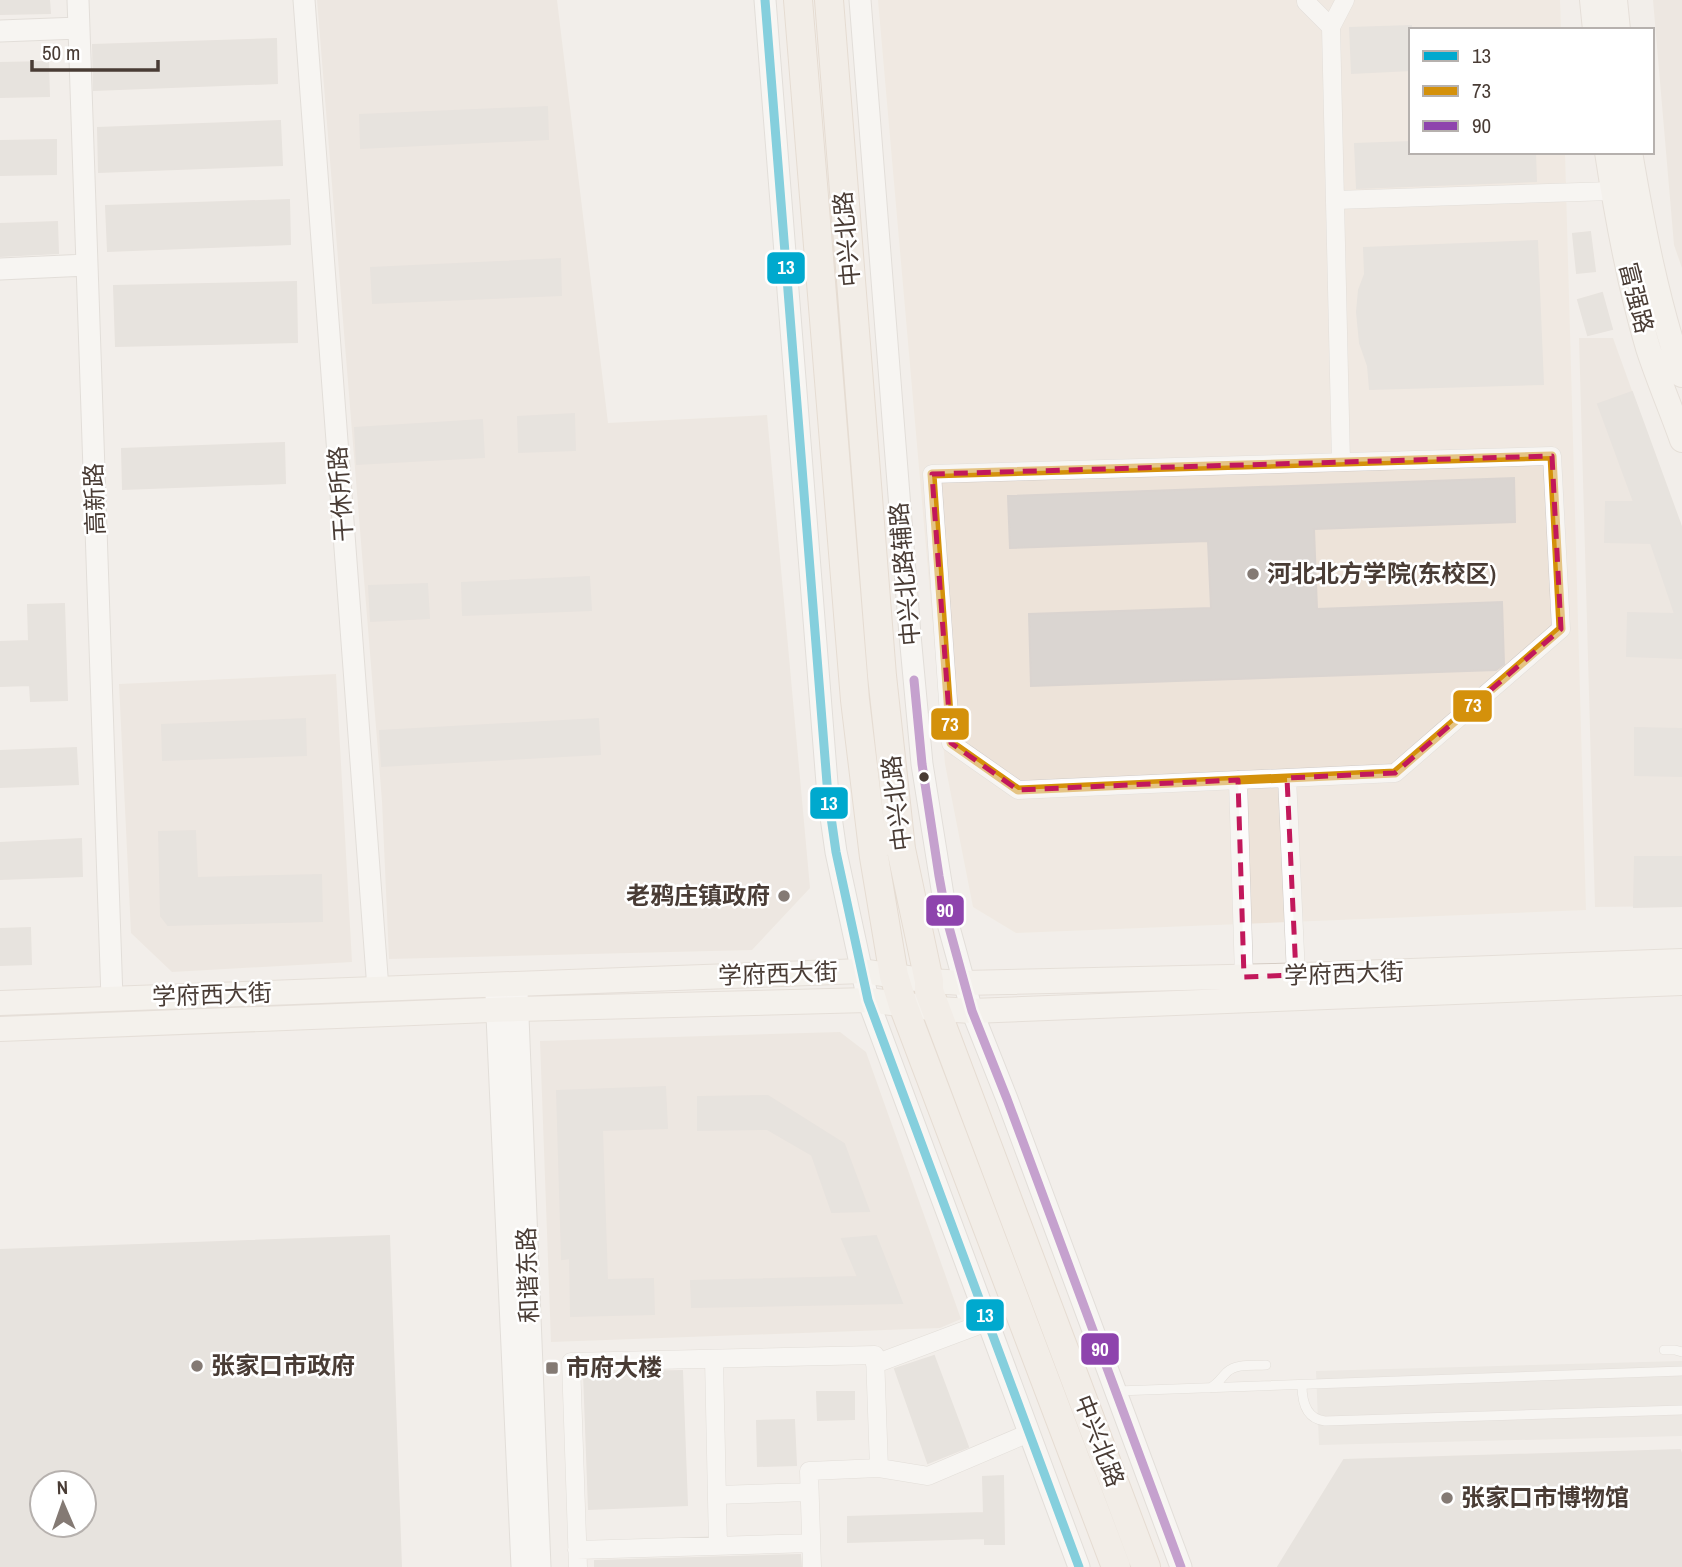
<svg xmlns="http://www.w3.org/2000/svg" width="1682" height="1567" viewBox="0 0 1682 1567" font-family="'Archivo Narrow','Noto Sans SC',sans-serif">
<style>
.residential{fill:#e7ded7}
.education{fill:#ede3d9}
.parking{fill:#e4dfdb}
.building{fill:#dad5d1;stroke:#dad4d0;stroke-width:2;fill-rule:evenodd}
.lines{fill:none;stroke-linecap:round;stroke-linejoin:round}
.service-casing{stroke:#cfcac6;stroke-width:10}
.minor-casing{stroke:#cfcac6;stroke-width:19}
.tertiary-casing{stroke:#cfcac6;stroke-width:23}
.secondary-casing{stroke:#d5ccc4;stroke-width:26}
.primary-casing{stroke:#d6c5b6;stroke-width:30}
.service{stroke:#fdfcfc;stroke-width:9}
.minor{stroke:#fdfcfc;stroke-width:18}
.tertiary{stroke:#fdfcfc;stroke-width:21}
.secondary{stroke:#f7f3ef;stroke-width:24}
.primary{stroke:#f1ebe4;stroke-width:28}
.bus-1-casing{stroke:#fff;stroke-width:14}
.bus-2-casing{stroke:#fff;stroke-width:14}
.bus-3-casing{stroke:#fff;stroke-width:14}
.bus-1{stroke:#00a9ce;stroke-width:9}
.bus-2{stroke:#d4910b;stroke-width:9}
.bus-3{stroke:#8e44ad;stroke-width:9}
.marked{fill:none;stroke:#c2185b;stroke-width:5;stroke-dasharray:14 9;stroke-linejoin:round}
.poi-dot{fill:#847a74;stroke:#fff;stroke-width:2.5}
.bus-dot{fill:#493c35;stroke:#fff;stroke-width:2.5}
.labels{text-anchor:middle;stroke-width:5;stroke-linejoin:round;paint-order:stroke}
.street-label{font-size:24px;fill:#493c35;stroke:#fff}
.poi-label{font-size:24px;font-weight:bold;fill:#493c35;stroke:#fff;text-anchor:start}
.line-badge{stroke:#fff;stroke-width:2.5}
.badge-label{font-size:19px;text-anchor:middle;font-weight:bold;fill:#fff}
</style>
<rect width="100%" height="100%" fill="#f2eeea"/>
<!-- residential -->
<path class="residential" d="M317 0H557L608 423 767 415 810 888 752 950 389 959 382 801Z
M1653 0H1682V268L1674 245Z
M1579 338H1613L1682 529V906L1595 907Z
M336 674 352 962 172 972 131 933 119 684Z
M840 1032 866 1052 961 1319 940 1328 551 1342 540 1041Z"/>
<!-- education -->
<path class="education" d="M878 0H1560L1561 30H1411V152H1565L1586 910 1016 933 973 907 945 764Z"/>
<!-- parking -->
<path class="parking" d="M1682 1361V1436L1319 1445 1316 1371Z"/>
<!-- building -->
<path class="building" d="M0 0H49L50 13 0 14Z
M1411 26V70L1352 73 1350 28Z
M276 39 277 83 94 90 93 45Z
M48 62 49 96 0 97V63Z
M547 107 548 139 361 148 360 115Z
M280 121 282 165 99 172 98 128Z
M56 140V174L0 175V141Z
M1411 142V152H1535L1536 181 1357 188 1355 144Z
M289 200 290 244 108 251 106 206Z
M57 222 58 253 0 256V224Z
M1590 232 1595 271 1577 273 1573 234Z
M1537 241 1543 384 1370 389 1368 366 1360 343 1357 312 1359 290 1365 274 1364 248Z
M560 259 561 295 373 303 371 268Z
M296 282 297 342 116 346 114 286Z
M1602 293 1612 329 1588 335 1578 300Z
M1632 392 1682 529V658L1627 656 1628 613 1675 614 1651 543 1605 542 1606 502H1634L1598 404Z
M574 414 575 450 519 452 518 417Z
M482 420 484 457 357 464 355 428Z
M284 443 285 483 123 489 122 449Z
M1514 478 1515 522 1314 529 1317 609 1502 602 1504 664 1496 670 1031 686 1029 614 1211 608 1208 541 1010 548 1008 496Z
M589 577 591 610 463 615 462 583Z
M427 584 429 618 371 621 369 586Z
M64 604 67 700 31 701 30 685 0 686V642L29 641 28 605Z
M305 719 306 755 163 760 162 725Z
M598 719 600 754 382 766 380 731Z
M1635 728 1682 729V776L1635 775Z
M76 748 78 784 0 787V751Z
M195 831 197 878 321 875 322 921 168 925 161 916 159 832Z
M81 839 82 876 0 879V843Z
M1635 857H1682V906L1634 907Z
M30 928 31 964 0 965V929Z
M665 1087 667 1128 602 1130 607 1280 653 1279 654 1314 571 1316 570 1258 562 1259 557 1091Z
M768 1096 844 1144 869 1211 832 1212 812 1155 767 1129 698 1130V1097Z
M389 1236 401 1567H0V1250ZM42 1483H84V1525H42Z
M876 1236 902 1303 692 1307 691 1281 858 1277 842 1239Z
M934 1356 968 1447 928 1463 895 1369Z
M682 1371 687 1505 589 1509 584 1373Z
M817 1392H854V1419L818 1420Z
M794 1420 796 1465 758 1466 757 1421Z
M1680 1450 1682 1456V1567H1278L1344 1460Z
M1003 1476 1004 1544H985V1538L848 1542V1517L984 1513 983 1477Z
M800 1555 801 1567H595V1561Z"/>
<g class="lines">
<!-- service casing -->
<g class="service-casing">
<path id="service" d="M1664 1350H1675L1682 1352
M1302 1385C1302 1401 1306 1419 1325 1421L1682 1410
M1210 1388C1218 1384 1221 1378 1227 1372 1237 1363 1253 1366 1266 1365
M1117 1391 1682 1371"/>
</g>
<!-- minor casing -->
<g class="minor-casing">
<path id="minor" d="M1306 0V2L1331 27 1341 462
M1331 27 1345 0
M1335 200 1612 191
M1552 456 1561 629 1395 773 1018 790 951 743 932 474Z
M1287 778 1296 975
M1238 780 1244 977
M714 1359 718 1546
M875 1364 987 1322
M717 1495 809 1492
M577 1550 811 1543
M578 1567 571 1362 875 1355 879 1468
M812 1567 809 1471 879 1468 928 1476 1029 1433"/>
</g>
<!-- tertiary casing -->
<g class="tertiary-casing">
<path id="tertiary" d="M78 0 112 999
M304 0 378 989
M765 0 828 796 836 852 868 1000 1079 1567
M860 0 910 635 922 764 947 920 972 1011 1007 1099 1181 1567
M0 31 79 28
M0 269 87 265
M517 992 540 1567
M496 994 522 1567"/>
</g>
<!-- secondary casing -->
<g class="secondary-casing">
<path id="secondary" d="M1592 0 1595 30
M1615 0 1618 30
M1607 152C1617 218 1629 284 1648 348 1658 379 1671 409 1682 440
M1630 152C1643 228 1657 302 1682 375
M0 1003 862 971 929 981 964 983 1275 976 1682 961
M0 1029 518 1009 868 1000 938 1009 972 1011 1682 983"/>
</g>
<!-- primary casing -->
<g class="primary-casing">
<path id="primary" d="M798 0 855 700 874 857 894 976 903 1005 1116 1567
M829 0 882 676 901 849 929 981V991L1146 1567"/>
</g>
<!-- service -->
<use href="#service" class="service"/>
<!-- minor -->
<use href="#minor" class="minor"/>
<!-- tertiary -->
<use href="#tertiary" class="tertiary"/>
<!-- secondary -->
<use href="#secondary" class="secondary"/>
<!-- primary -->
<use href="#primary" class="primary"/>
<!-- bus-1 casing -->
<g class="bus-1-casing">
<path id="bus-1" d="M765 0 828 796 836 852 868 1000 1079 1567"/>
</g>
<!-- bus-2 casing -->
<g class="bus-2-casing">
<path id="bus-2" d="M1552 456 1561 629 1395 773 1018 790 951 743 932 474Z"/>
</g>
<!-- bus-3 casing -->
<g class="bus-3-casing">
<path id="bus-3" d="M914 680 922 764 939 876 947 920 972 1011 1007 1099 1181 1567"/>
</g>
<!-- bus-1 -->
<use href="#bus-1" class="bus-1"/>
<!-- bus-2 -->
<use href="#bus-2" class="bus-2"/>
<!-- bus-3 -->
<use href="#bus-3" class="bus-3"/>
</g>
<!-- marked area -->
<path d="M0 0H1682V1567H0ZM1552 456 1561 629 1395 773 1287 778 1296 975 1244 977 1238 780 1018 790 951 743 932 474Z" fill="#f2eeea" fill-opacity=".55" fill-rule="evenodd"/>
<path class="marked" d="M1552 456 1561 629 1395 773 1287 778 1296 975 1244 977 1238 780 1018 790 951 743 932 474Z"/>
<!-- markers -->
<g class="poi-dot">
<circle cx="1253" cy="574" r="7"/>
<circle cx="784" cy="896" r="7"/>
<circle cx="197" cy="1366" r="7"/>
<rect x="545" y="1361" width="14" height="14" rx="3.5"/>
<circle cx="1447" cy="1498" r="7"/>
</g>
<circle class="bus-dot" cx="924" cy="777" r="6"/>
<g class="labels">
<!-- street labels -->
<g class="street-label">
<text transform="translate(847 239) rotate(-95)" y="8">中兴北路</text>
<text transform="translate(1636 298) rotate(76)" y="8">富强路</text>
<text transform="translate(341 494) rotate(-94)" y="8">干休所路</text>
<text transform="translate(95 499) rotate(-92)" y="8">高新路</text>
<text transform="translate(905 574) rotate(-95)" y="8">中兴北路辅路</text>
<text transform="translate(897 803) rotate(-97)" y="8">中兴北路</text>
<text transform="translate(778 974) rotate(-2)" y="8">学府西大街</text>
<text transform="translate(1344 974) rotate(-2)" y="8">学府西大街</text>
<text transform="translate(212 995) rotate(-2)" y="8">学府西大街</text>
<text transform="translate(528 1275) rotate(-92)" y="8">和谐东路</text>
<text transform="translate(1099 1441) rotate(69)" y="8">中兴北路</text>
</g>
<!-- poi labels -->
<g class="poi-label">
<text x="1267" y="582">河北北方学院(东校区)</text>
<text x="770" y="904" text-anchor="end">老鸦庄镇政府</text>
<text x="211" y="1374">张家口市政府</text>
<text x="566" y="1376">市府大楼</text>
<text x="1461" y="1506">张家口市博物馆</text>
</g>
</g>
<g class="line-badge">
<rect x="766" y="251" width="40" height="34" rx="7" fill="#00a9ce"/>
<rect x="1452" y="689" width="41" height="34" rx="7" fill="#d4910b"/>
<rect x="930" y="707" width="40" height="34" rx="7" fill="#d4910b"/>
<rect x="809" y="786" width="40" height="34" rx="7" fill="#00a9ce"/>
<rect x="925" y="894" width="40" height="33" rx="7" fill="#8e44ad"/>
<rect x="965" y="1298" width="40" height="34" rx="7" fill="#00a9ce"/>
<rect x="1080" y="1332" width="40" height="34" rx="7" fill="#8e44ad"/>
</g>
<g class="badge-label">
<text x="786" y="274">13</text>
<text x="1473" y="712">73</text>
<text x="950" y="731">73</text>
<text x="829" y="810">13</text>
<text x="945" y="917">90</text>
<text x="985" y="1322">13</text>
<text x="1100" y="1356">90</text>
</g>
<!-- legend -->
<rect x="1409" y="28" width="245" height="126" fill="#ffffff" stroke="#b6b1ae" stroke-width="2"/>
<rect x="1423" y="51" width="35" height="10" fill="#00a9ce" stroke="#b6b1ae" stroke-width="2"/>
<text x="1472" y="63" font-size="21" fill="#493c35">13</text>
<rect x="1423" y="86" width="35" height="10" fill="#d4910b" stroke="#b6b1ae" stroke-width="2"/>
<text x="1472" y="98" font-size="21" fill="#493c35">73</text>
<rect x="1423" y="121" width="35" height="10" fill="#8e44ad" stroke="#b6b1ae" stroke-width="2"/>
<text x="1472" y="133" font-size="21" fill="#493c35">90</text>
<!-- north arrow -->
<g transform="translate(63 1504) rotate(358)"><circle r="33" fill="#ffffff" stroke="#b6b1ae" stroke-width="2"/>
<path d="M0-5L12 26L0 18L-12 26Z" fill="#847a74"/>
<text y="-10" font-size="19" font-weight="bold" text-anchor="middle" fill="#493c35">N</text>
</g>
<!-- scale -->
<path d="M32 60v10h126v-10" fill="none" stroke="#493c35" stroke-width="3.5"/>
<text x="42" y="60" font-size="21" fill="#493c35" stroke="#ffffff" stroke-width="5" paint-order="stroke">50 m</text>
</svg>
